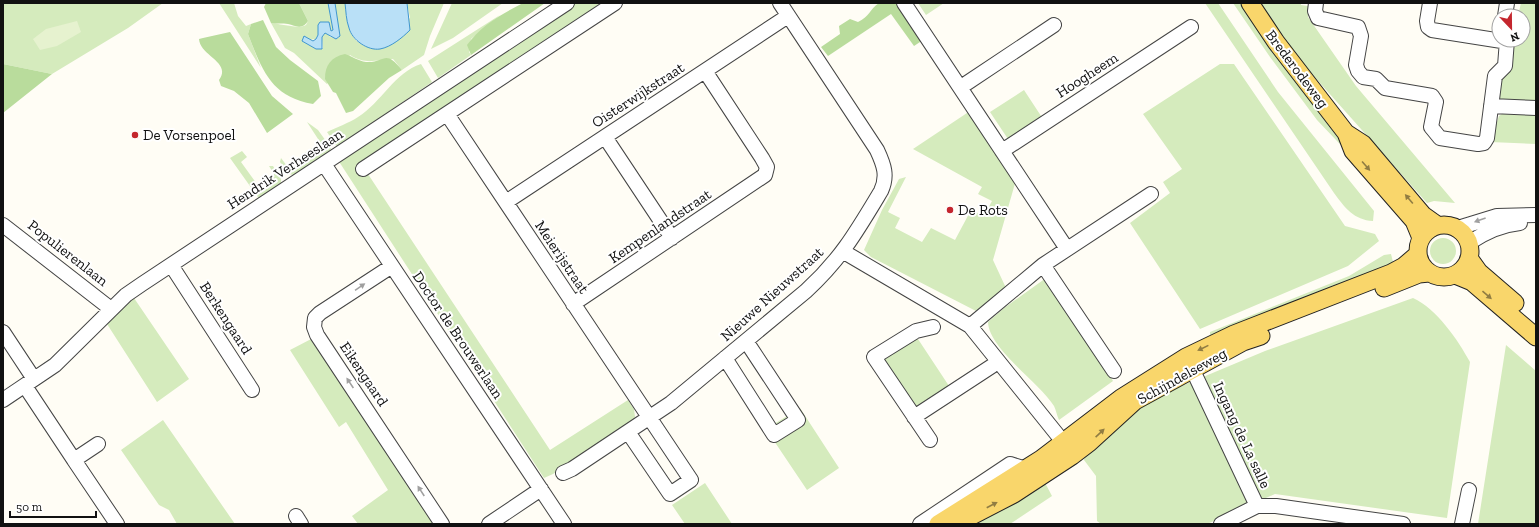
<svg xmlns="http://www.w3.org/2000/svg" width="1539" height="527" viewBox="0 0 1539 527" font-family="'Zilla Slab',serif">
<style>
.green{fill:#d5ebbd}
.forest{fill:#b9dc9c}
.pitch{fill:#e6f2cf}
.water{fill:#b9e0f7;stroke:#3f96cf}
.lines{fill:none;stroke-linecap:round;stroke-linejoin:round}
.minor-casing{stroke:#444;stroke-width:16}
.major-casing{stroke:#222;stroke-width:19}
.minor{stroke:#fff;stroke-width:14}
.major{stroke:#f9d66b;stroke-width:17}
.oneway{fill:#917d42}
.oneway2{fill:#a0a0a0}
.poi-dot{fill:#c4262e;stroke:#fff;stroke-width:1.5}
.labels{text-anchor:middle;stroke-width:4;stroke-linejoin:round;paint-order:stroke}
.street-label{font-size:15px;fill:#111;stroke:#fff}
.poi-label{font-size:15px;fill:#111;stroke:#fff;text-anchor:start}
</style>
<rect width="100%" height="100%" fill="#fffdf5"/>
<!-- green -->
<path class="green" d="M3 3H163L128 28 52 74 3 64Z
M219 3H234L238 16 246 26 251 24 248 34 261 68Z
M299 3H328L334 30 331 31 329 23 318 25V35L316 39 302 41 316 49 323 48 322 37 325 33H328L330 37 339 38 335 3H345C347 22 348 43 370 47L410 18 407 3H444L430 36 424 55 402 70 393 59C375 60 366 65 350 55L327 84 329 86 294 53 285 48 271 23C281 24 298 29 306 25L308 21Z
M452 3H503L453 38 431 49Z
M574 3H601L364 168 550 450 628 400 634 409 635 417 633 421 553 474 544 478 338 160 514 46Z
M918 3H944L926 15Z
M1205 3H1218L1278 92 1374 211 1373 221C1354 220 1345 208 1334 193Z
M1233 3H1243L1313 105 1356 161 1317 120 1270 57Z
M1258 3H1301V5L1308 6V17L1356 86 1455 203 1434 201 1427 203 1303 64Z
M1521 3H1536V105L1497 104 1500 77 1513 40H1523V16H1518Z
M500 15 471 39 469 52 471 55 438 78 428 61Z
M421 64 432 82 337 147 327 132C337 127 349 123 358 117 381 103 395 72 421 64Z
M1220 64H1234L1345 226 1375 234 1379 241 1348 266 1200 329 1130 223 1170 193 1163 182 1182 169 1143 114Z
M1024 90 1043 119 1008 139 990 112Z
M970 111 1016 180 993 260 1006 288 976 311 871 257 864 250 882 210 899 179 906 177 888 212 900 218 895 228 922 242 931 228 955 240 971 210 984 216 992 201 978 194 982 187 913 149Z
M1502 114 1536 115V144L1490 142 1499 116Z
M307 122 318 130 331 148 330 151 294 175 288 174 280 162 281 158 287 166 320 142Z
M242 151 247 157 241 162 257 184 274 174 269 166H273L281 179V184L260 200 230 158Z
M1430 251a13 13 0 1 1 26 0a13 13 0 1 1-26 0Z
M1391 254 1393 262 1332 290 1210 339V332L1349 276 1384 255Z
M1046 278 1113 381 1059 420C1057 416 1056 410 1054 406 1039 382 989 349 988 322L1004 308Z
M134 298 189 379 157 402 107 324Z
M1413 298C1437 309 1458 340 1470 362L1447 518 1275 494 1207 524H1101L1097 521 1096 476 1084 460 1086 448 1120 417 1172 390 1265 351Z
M914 333 951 389 913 412 877 356Z
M315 337 441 524H358L352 516 388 490 346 422 339 427 290 350Z
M1506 345 1536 371V524H1478Z
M800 408 839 468 807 490 766 429Z
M163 420 235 524H177L169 510 159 505 121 450Z
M1043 479 1052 496 1010 524H962Z
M705 483 732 524H685L672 505Z"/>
<!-- forest -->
<path class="forest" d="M266 3H299L308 21C302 30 296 26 288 24 283 23 276 24 271 23L264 7Z
M523 3H545L471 55 467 45C481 25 502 14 523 3Z
M879 3H898L923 40 914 46 891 14 828 56 821 47 840 34 839 26 850 19 858 22C870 16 869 10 879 3Z
M263 20 276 47 290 60 318 81 321 96 313 104C271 97 262 70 248 34L251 24Z
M230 32 272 96 293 114 267 133 249 103 234 91 221 86 219 80C232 62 200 56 199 39L203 38Z
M345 54C352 56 358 61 366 62 386 63 384 48 402 70L389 78 353 111 346 113 336 93 333 92 325 79C325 65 331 57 345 54Z
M3 64 52 74 3 113Z"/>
<!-- pitch -->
<path class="pitch" d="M77 21 81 32 57 46 40 50 33 39 46 29Z"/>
<!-- water -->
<path class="water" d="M328 3H335L340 36 336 39 325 33 322 37V49H316L302 41 304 36 313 41 316 39 318 35V25L320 22H329L331 31 333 30Z
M345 3H407L410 30C402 38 391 47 380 49 368 51 352 40 349 28 346 20 346 11 345 3Z"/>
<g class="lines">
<!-- minor casing -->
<g class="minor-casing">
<path id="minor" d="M904 3 1067 249
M1316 3 1315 11 1318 18 1358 27 1361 36 1356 65 1358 71 1363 77 1376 79 1385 88 1432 96 1436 102 1431 127 1440 138 1478 144 1484 143 1487 138 1495 76 1505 66 1507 40
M1430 3 1427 21 1428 27 1432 30 1508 42
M1505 16 1507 3
M961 87 1054 25
M1491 106 1536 108
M447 114 691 480 670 494 628 432
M605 137 672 238
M1002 151 1191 27
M324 164 564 524
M363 169 615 3
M506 202 788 16
M3 225 111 309
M1458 228 1497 216 1536 215
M1469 243C1485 232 1500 225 1520 223
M844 252 970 326 1064 443
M171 265 252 390
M1043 265 1114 371
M392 266 320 313 315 318 314 327 317 335 442 524
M573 304 765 175 767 167 762 158 705 71
M970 326 1043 265 1151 194
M3 332 34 379
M725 358 774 435 798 420 746 341
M1188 360 1257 506
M25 386 74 460 98 444
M3 400 55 365 126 295 142 284 567 3
M914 417 992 366
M930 440 874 357 916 331 933 327
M74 460 117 524
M563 473 572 469 671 403 806 291C841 259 857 231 881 191 888 176 884 165 877 150L780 3
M296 516 301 524
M489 524 541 489
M920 524 1010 464 1026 469
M1221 524 1257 506H1276L1403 524
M1462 524 1469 490"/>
</g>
<!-- major casing -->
<g class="major-casing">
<path id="major" d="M1250 3 1276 42 1346 133 1353 151 1414 221 1421 238
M1346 133 1363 144 1423 215 1437 225
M1418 251a26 26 0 1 1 52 0a26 26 0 1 1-52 0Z
M1469 258 1479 272 1515 303
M1455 275 1472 282 1536 337
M1384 288 1419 274 1429 273
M960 522 1014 494 1072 456 1089 443 1135 401 1243 342 1261 336
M938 524 1041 459 1121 398 1186 357 1234 334 1391 273 1404 266 1418 254"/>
</g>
<!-- minor -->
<use href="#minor" class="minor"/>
<!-- major -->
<use href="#major" class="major"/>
</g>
<!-- one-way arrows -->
<defs><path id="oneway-solid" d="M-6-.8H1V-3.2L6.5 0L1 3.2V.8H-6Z"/></defs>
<g class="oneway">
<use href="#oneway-solid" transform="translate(1366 166) rotate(49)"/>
<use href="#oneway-solid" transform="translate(1409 199) rotate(-130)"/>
<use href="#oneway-solid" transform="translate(1487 295) rotate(41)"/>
<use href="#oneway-solid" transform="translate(1203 348) rotate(154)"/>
<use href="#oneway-solid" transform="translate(1100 433) rotate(-43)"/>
<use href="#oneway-solid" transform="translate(992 505) rotate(-28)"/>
</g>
<g class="oneway2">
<use href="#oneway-solid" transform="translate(1480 220) rotate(160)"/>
<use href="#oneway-solid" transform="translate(360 287) rotate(-34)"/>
<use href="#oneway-solid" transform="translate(350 383) rotate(-124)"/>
<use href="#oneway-solid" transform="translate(421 491) rotate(-123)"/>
</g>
<!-- markers -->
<g class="poi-dot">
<circle cx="135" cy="135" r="4"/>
<circle cx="950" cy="210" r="4"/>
</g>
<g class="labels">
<!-- street labels -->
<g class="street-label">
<text transform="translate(1297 69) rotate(53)" y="5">Brederodeweg</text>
<text transform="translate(1087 75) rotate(-33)" y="5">Hoogheem</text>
<text transform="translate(638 95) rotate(-33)" y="5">Oisterwijkstraat</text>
<text transform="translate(285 169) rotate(-33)" y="5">Hendrik Verheeslaan</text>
<text transform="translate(660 226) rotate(-34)" y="5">Kempenlandstraat</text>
<text transform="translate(68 253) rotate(38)" y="5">Populierenlaan</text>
<text transform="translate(562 257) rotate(56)" y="5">Meierijstraat</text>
<text transform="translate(772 294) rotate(-42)" y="5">Nieuwe Nieuwstraat</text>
<text transform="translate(226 318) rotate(57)" y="5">Berkengaard</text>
<text transform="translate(458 335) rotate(56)" y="5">Doctor de Brouwerlaan</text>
<text transform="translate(364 374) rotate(56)" y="5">Eikengaard</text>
<text transform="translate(1182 376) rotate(-29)" y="5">Schijndelseweg</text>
<text transform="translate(1242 435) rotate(65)" y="5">Ingang de La salle</text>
</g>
<!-- poi labels -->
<g class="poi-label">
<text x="143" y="140">De Vorsenpoel</text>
<text x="958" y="215">De Rots</text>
</g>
</g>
<!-- border -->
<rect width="1539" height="527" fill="none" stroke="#111111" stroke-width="8"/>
<!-- north arrow -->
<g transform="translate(1511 28) rotate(158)"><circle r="19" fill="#ffffff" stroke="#a0a0a0"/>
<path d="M0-3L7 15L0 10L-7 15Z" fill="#c4262e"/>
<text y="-6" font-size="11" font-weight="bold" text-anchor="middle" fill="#111111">N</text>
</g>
<!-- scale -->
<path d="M10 511v6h86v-6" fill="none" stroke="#111111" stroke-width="2"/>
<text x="16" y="511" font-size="12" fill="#111111" stroke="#ffffff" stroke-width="3" paint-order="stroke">50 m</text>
</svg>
